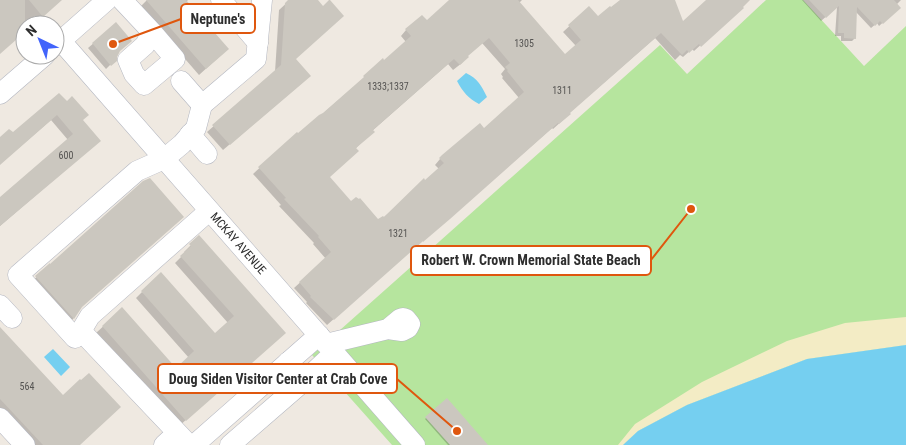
<svg xmlns="http://www.w3.org/2000/svg" width="906" height="445" viewBox="0 0 906 445" font-family="'Roboto Condensed',sans-serif">
<style>
.green{fill:#b6e59e}
.sand{fill:#f3ecc5}
.water{fill:#75cff0}
.shadow{fill:#0003;fill-rule:evenodd}
.building{fill:#cbc7bf;fill-rule:evenodd}
.lines{fill:none;stroke-linecap:round;stroke-linejoin:round}
.minor-casing{stroke:#b4b7c1;stroke-width:21}
.minor{stroke:#fff;stroke-width:20}
.labels{text-anchor:middle;stroke-width:4;stroke-linejoin:round;paint-order:stroke}
.number-label{font-size:10px;fill:#555452}
.street-label{font-size:12px;fill:#2e2e2e;stroke:#fff}
.leader{fill:none;stroke:#df570e;stroke-width:2}
.callout-dot{fill:#df570e;stroke:#fff;stroke-width:2}
.callout{fill:#fff;stroke:#df570e;stroke-width:2}
.callout-label{font-size:14px;text-anchor:middle;font-weight:bold;fill:#2e2e2e}
</style>
<rect width="100%" height="100%" fill="#efe9e1"/>
<!-- green -->
<path class="green" d="M766 0H803L864 66 906 26V345L807 359 687 405 638 431 623 445H392L312 355 660 45 687 74Z"/>
<!-- sand -->
<path class="sand" d="M906 317V345L807 359 687 405 638 431 623 445H618L635 424 702 382 787 341 845 323Z"/>
<!-- water -->
<path class="water" d="M466 73C478 79 481 85 487 97L479 104C468 98 463 92 457 81Z
M906 345V445H623L638 431 687 405 807 359Z
M53 349 70 367 61 376 44 357Z"/>
<!-- shadow -->
<path class="shadow" d="M0 0H61L38 20 35 16 25 25 0 53Z
M147 0H188L186 2 221 55 199 75 140 7Z
M290 0H316L295 60 303 82 223 150 207 132 275 72 279 10Z
M451 0H522L519 3 565 56 576 46 563 32 589 8 598 18 621 0H674L682 24 715 0H745L728 20 694 51 692 49 683 57 680 55 675 60 655 38 569 113 563 120 553 129 552 128 442 224 417 246H416L327 325 306 303 307 302 294 288 326 259 313 244 314 243 279 206 281 205 253 174 297 134 298 135 406 42 401 36 406 30 427 22ZM482 43 505 69 501 74 503 77 502 78 519 98 484 129 440 159 435 165 439 169 383 218 378 221 351 203 329 177 372 131 448 64 453 70 462 63 467 56Z
M802 0H846L855 9 864 0H901L896 5 899 8 879 26 877 23 871 28 856 12 855 38 852 41H841V36H835L837 7 821 21Z
M116 24 118 52 115 60 106 69 88 48Z
M59 94 99 141 0 226V198L68 140 51 120 0 164V138L12 134Z
M199 237 278 339 179 426 96 333 122 309 176 369 189 358 136 298 142 292 215 335 228 323 175 263 185 253 184 252Z
M50 265 80 308 73 319 67 325 30 283Z
M0 329 79 445H31L0 412Z
M446 400 486 445H448L425 419Z"/>
<!-- building -->
<path class="building" d="M0 0H25V32L0 54Z
M29 0H62L43 17Z
M146 0H186L229 49 206 69Z
M288 0H318L323 6 329 0H330L344 16 296 59 311 76 230 145 212 125 281 65 285 3Z
M449 0H518L565 54 581 40 568 25 589 6 598 16 610 6 611 7 620 0H675L683 21 706 0H750L743 7 744 8 701 47 699 44 689 53 687 50 682 55 661 33 570 113 571 114 559 124 558 123 450 219 423 242V241L334 320 310 297 311 296 299 282 331 252 318 237 319 236 284 199 286 198 258 167 297 132 298 133 319 115 323 113 364 77 363 76 383 58 384 60 411 36 405 29 422 15 427 20ZM489 38 510 63 505 67 508 70 507 71 524 92 484 128 480 123 442 155 439 158 444 163 425 180 424 178 384 217 383 216 378 219 360 198 359 199 356 197 351 201 330 177 359 151 356 148 375 132 373 130 454 59 460 65 469 57 468 56Z
M809 0H894L901 8 883 24 880 21 875 26 857 7 856 39 844 38V33H838L839 6 826 18Z
M116 22 132 41 120 51 117 57V61L111 66 92 43Z
M59 93 67 101 72 96 89 115 83 120 101 141 0 226V197L73 134 57 115 0 165V137L9 129 13 132Z
M150 178 184 217 82 307 74 319 35 276 50 263V264L143 181Z
M199 235 286 333 186 421 102 326 122 307 176 368 194 351 141 291 161 272 215 333 234 316 180 256 191 246 189 244Z
M0 327 63 395 80 379 81 380 89 373 121 407 80 445H43L0 399Z
M447 398 488 445H450L425 417Z"/>
<g class="lines">
<!-- minor casing -->
<g class="minor-casing">
<g id="minor">
<path d="M122 0 152 32 145 45 128 60 134 74 144 85 175 59 152 32"/>
<path d="M221 0 258 43"/>
<path id="s1" d="M61 41 415 445"/>
<path d="M55 46 107 0"/>
<path d="M181 81 202 105"/>
<path d="M0 94 45 55"/>
<path d="M190 134 207 154"/>
<path d="M0 305 12 318"/>
<path d="M81 331 75 338 18 275 137 171 164 159 182 144 196 128 202 105 256 59 262 0"/>
<path d="M326 344 388 329 400 319 403 318 406 319 410 324 408 328 402 331 388 329"/>
<path d="M304 381 334 353"/>
<path d="M0 418 25 445"/>
<path d="M164 445 177 433"/>
<path d="M189 445 81 331 90 316 209 211"/>
<path d="M194 445 319 335"/>
<path d="M230 445 304 381 288 362"/>
</g>
</g>
<!-- minor -->
<use href="#minor" class="minor"/>
</g>
<g class="labels">
<!-- number labels -->
<g class="number-label">
<text x="524" y="47">1305</text>
<text x="388" y="90">1333;1337</text>
<text x="562" y="94">1311</text>
<text x="66" y="159">600</text>
<text x="398" y="237">1321</text>
<text x="27" y="390">564</text>
</g>
<!-- street labels -->
<g class="street-label">
<text dy="4" stroke="none"><textPath href="#s1" startOffset="269">MCKAY AVENUE</textPath></text>
</g>
</g>
<!-- callouts -->
<path class="leader" d="M113 44L181 19M691 209L651 260M457 431L397 379"/>
<g class="callout-dot">
<circle cx="113" cy="44" r="5"/>
<circle cx="691" cy="209" r="5"/>
<circle cx="457" cy="431" r="5"/>
</g>
<g class="callout">
<rect x="181" y="4" width="74" height="29" rx="5"/>
<rect x="411" y="246" width="240" height="29" rx="5"/>
<rect x="158" y="364" width="239" height="29" rx="5"/>
</g>
<g class="callout-label">
<text x="218" y="24">Neptune's</text>
<text x="531" y="265">Robert W. Crown Memorial State Beach</text>
<text x="278" y="384">Doug Siden Visitor Center at Crab Cove</text>
</g>
<!-- north arrow -->
<g transform="translate(40 40) rotate(317)"><circle r="24" fill="#ffffff" stroke="#ababab"/>
<path d="M0-4L9 19L0 12L-9 19Z" fill="#4264fb"/>
<text y="-8" font-size="14" font-weight="bold" text-anchor="middle" fill="#2e2e2e">N</text>
</g>
</svg>
